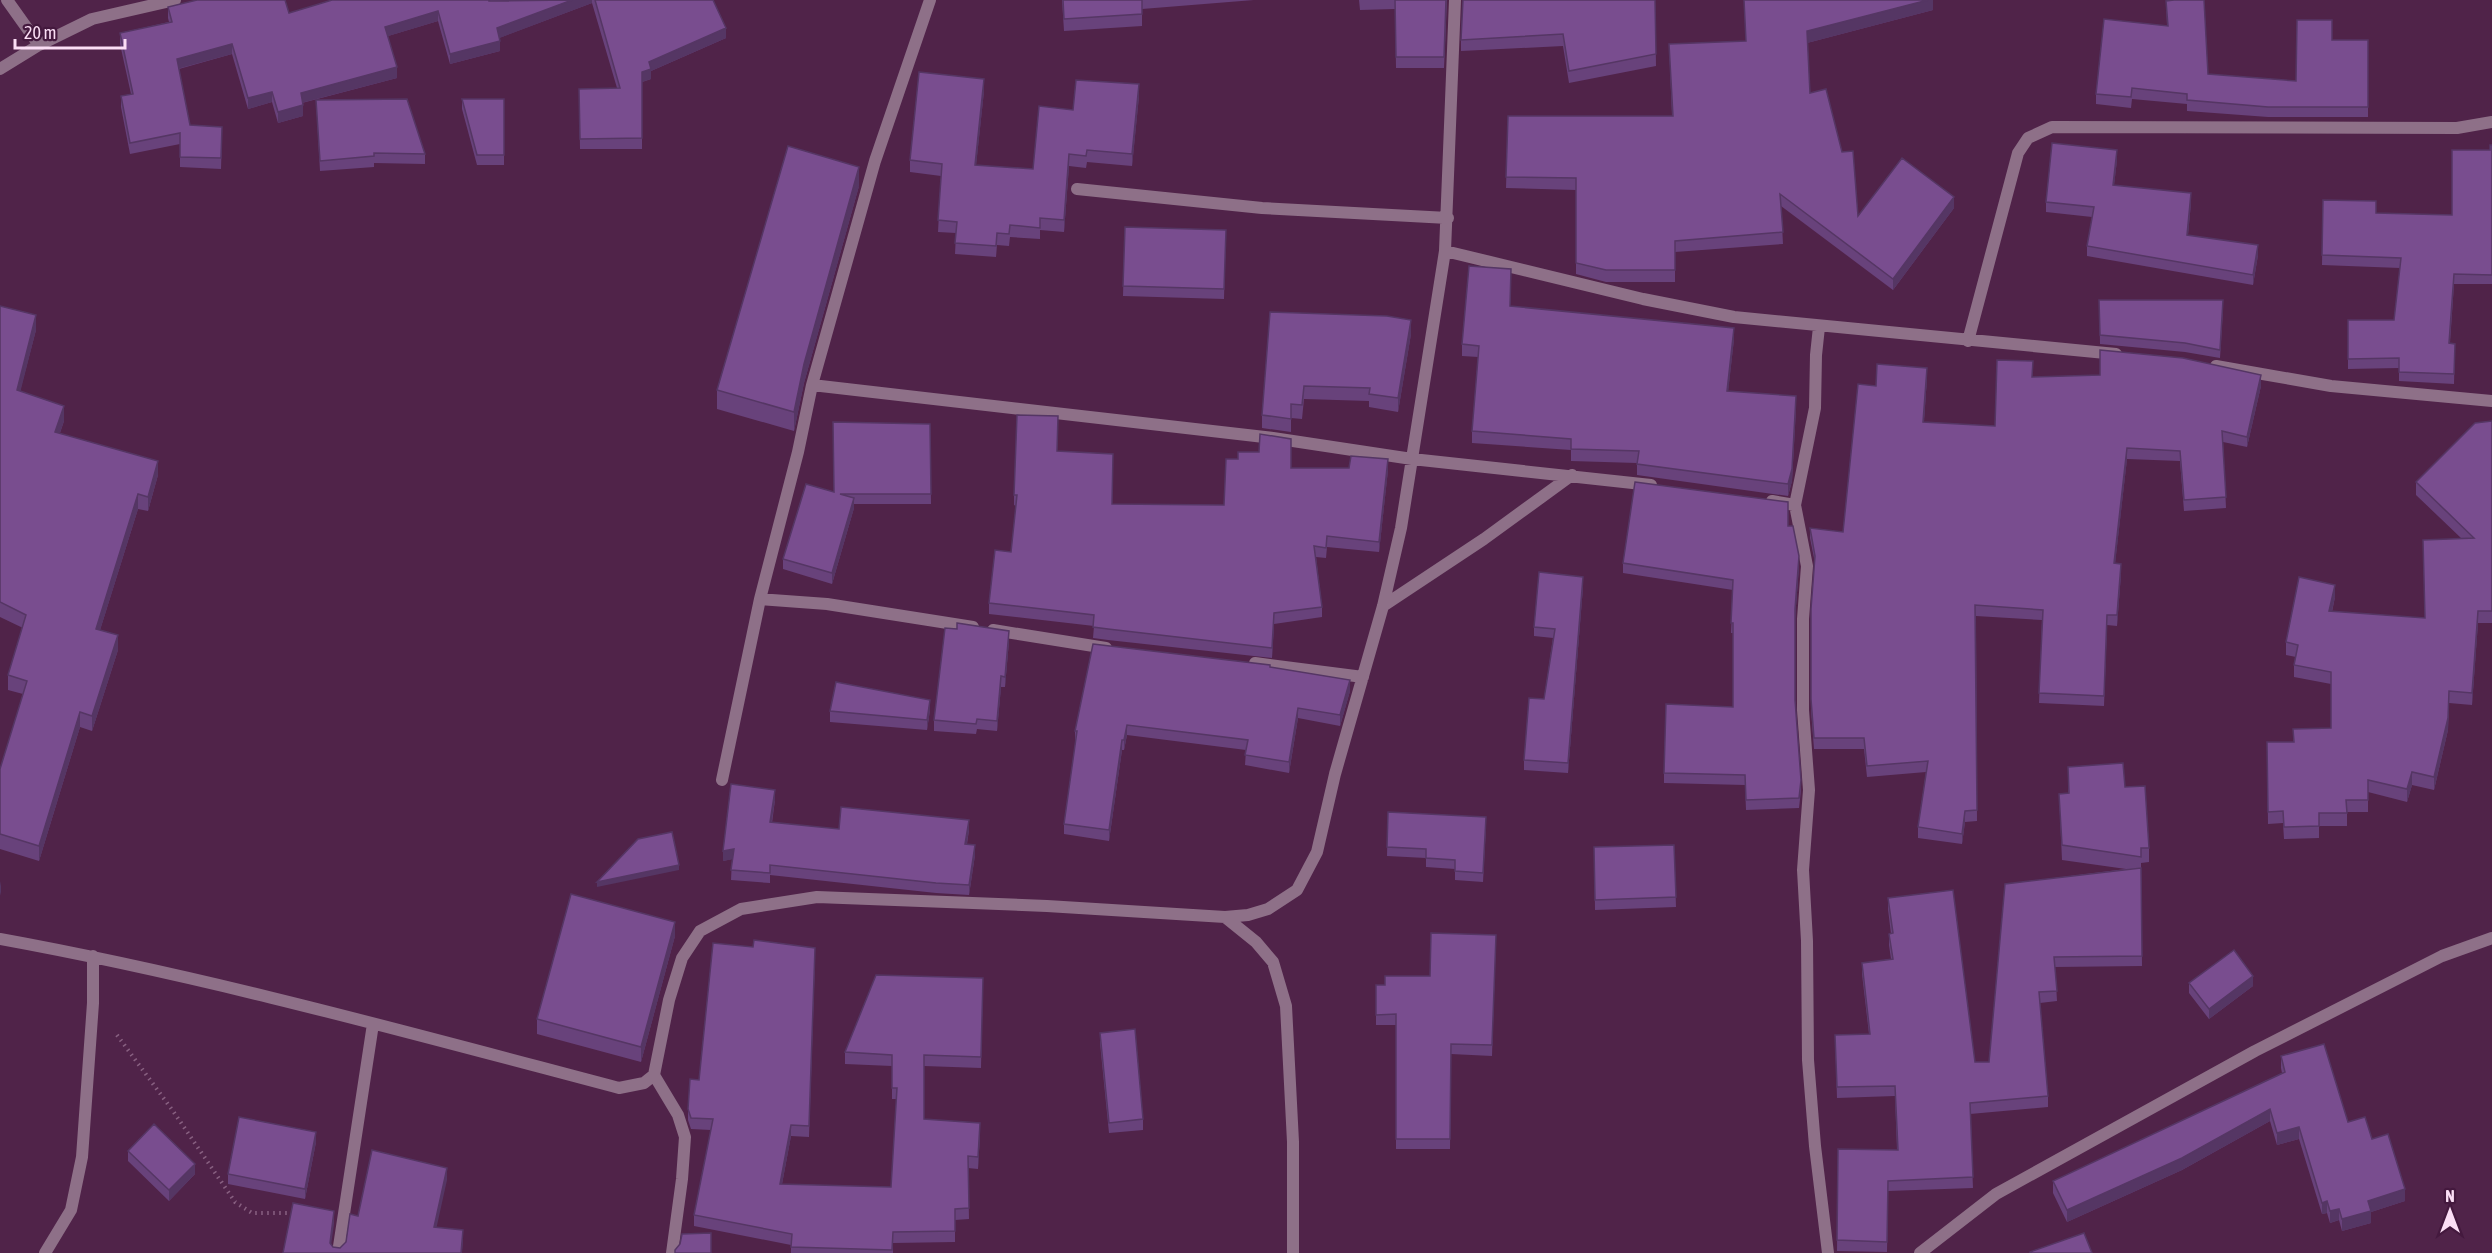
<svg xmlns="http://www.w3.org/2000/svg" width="2492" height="1253" viewBox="0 0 2492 1253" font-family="'Asap Condensed',sans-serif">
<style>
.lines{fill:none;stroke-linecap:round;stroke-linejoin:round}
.path{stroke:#886081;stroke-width:4;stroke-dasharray:1.5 4.5;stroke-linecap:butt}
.minor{stroke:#8e7088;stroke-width:12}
.wall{fill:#68427b}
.shaded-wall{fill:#553664}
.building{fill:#794d8f;stroke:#553664;stroke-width:1.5}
</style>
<rect width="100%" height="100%" fill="#502349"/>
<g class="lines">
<!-- path -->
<path class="path" d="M117 1035 173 1111 235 1202 252 1213H295"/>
<!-- minor -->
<path class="minor" d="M7 0 39 45
M0 69 39 45 92 19 175 0
M1077 189 1262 208 1448 218
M1445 251 1643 299 1734 317 2116 354
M1819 327 1816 355 1815 408 1795 505 1807 566 1803 619V710L1809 790 1803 870 1807 941 1808 1060 1815 1146 1828 1253
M1968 341 2018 153 2028 138 2052 127 2457 128 2492 122
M2216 366 2331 386 2492 401
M812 385 1273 438 1412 459 1651 485
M1772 501 1795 505
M760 599 827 604 973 627
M1383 606 1484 539 1572 475
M993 630 1106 648
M1255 663 1363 677
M722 780 760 599 798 452 812 385 875 161 930 0
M1225 917 1256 942 1273 962 1286 1006 1293 1142V1253
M0 939C209 977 414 1034 619 1088L644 1083 654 1075 669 1000 682 958 700 931 741 909 817 897 1047 906 1225 917 1248 915 1268 909 1297 890 1317 852 1335 774 1383 606 1401 528 1445 251 1455 0
M654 1075 678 1115 685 1137 682 1179 672 1253
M45 1253 71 1210 82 1157 93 1003V956
M338 1253 373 1024
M1920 1253 1996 1194 2255 1051 2442 956 2492 938"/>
</g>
<!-- wall -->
<path class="wall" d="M491 0H713L726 38 651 71V79L642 82V149H580L579 89 617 88 592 3 499 38 500 51 450 64 438 21 388 36 397 78 302 103 303 116 278 123 272 102 248 109 232 54 179 69 190 125 222 137 221 169 180 167V144L130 154 121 107V96L131 94 120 44V33L169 22 168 18V7L289 13Z
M1062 0H1254L1142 9V26L1064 31Z
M1359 0H1447L1444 68H1396L1395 9 1360 10Z
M1655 0 1656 66 1569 83 1563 46 1461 51V40Z
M1933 0V10L1807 43 1810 93 1858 216 1954 208 1893 290 1781 206 1783 244 1675 252V282H1606L1576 274V190L1506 188 1508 116H1672L1669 44 1745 41Z
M2166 1 2208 74 2296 81 2332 40H2368V117H2268L2187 111V104L2132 99 2131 108 2096 104V94L2167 26Z
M984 91 976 165 1033 169 1073 110 1139 96 1132 166 1087 162 1086 168 1069 166 1064 232 1040 230V239L1010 237 1009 246 997 245 996 257 955 254 956 233 938 232 941 176 910 172V160Z
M462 99H504V165H477L462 109Z
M316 100 425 154V164L374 163V167L320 171Z
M2492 145V284H2454L2450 343 2455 344 2454 384 2399 381V368L2348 369V320H2394L2400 268 2322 265 2323 200 2376 213 2452 215Z
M2117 160 2114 185 2191 203 2188 235 2258 255 2253 285 2087 256V246L2092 217 2046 212V202Z
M859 186 804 383 794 431 717 409V390Z
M1125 227 1226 230 1224 299 1123 296Z
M1511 281 1510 306 1734 339 1728 391 1796 408 1792 481 1788 496 1637 475V463L1571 461V450L1472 443V431L1478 357 1462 356V344Z
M2099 300 2223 309 2220 358 2185 352 2100 344Z
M0 306 36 330 20 391 64 421 60 433 158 475 148 511 138 509 100 630 118 650 92 731 80 727 39 861 0 849V769L23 694 8 690V675L23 628 0 617Z
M1270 312 1411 334 1398 412 1369 407V401L1304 399 1302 419 1291 418V432L1262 428V415Z
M2032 377 2261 386 2247 447 2223 442 2226 508 2184 511 2180 461 2127 459 2115 563 2121 574 2117 626 2107 625 2104 706 2039 703 2042 620 1976 616 1977 821 1965 822 1962 844 1918 838V827L1926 772 1867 777 1864 749H1814L1811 710V609L1815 563 1810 538V528L1843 532 1876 386 1927 378 1924 422 1995 426Z
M2492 421V623H2478L2472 705 2449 703 2448 730 2434 790 2412 785 2407 802 2368 792V812H2347V826H2319V838L2284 839 2283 823 2268 824 2267 742H2293V729L2331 728V684L2294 677V665L2296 657 2286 655V642L2335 597 2332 612 2425 618 2461 538 2416 495V482Z
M930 424 931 504H854V508L832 584 783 569V559L834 492Z
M1057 451 1112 504 1224 505 1291 468 1388 470 1379 552 1327 547 1326 558 1316 557 1322 607V617L1274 624 1272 658 1108 640 1093 638 1094 626 989 614V603L1011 552 1016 506 1014 505V495Z
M1788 526 1799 566 1795 619V700L1801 790 1799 808 1746 810 1745 785 1664 783V773L1733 707V633H1731L1733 590 1623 573V563Z
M1583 587 1568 773 1524 770V760L1544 699 1553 638 1534 636V627Z
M1009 641 1005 687H1001L997 731 977 729 976 734 934 731V720Z
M1270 667 1350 691 1340 726 1298 718 1289 773 1245 765 1246 750 1127 735 1124 750H1122L1109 841 1064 834V824L1076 741H1075V731Z
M930 710 927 730 830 722V711Z
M2068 767 2125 787 2149 848V862L2141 863 2142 966 2055 967 2057 1001 2040 1003 2048 1096V1107L1970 1114 1973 1188 1888 1191 1887 1252 1837 1251 1838 1149 1897 1150 1895 1096 1837 1098 1835 1035 1869 1034 1862 974V963L1891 959 1889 945V934H1891L1888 909V898L1975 1062H1989L2005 884 2126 869 2062 860 2059 794 2068 793Z
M775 800 772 823 839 829 969 830 967 844 975 855 969 895 936 893 770 875V883L731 880 732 859 723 861Z
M1388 812 1486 826 1483 882 1455 880V869L1426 867V858L1387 856Z
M1674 845 1676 907 1595 910 1594 847Z
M1496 935 1492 1056 1451 1054 1450 1149H1396V1025H1376V985H1385L1430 976Z
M675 936 641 1062 537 1034V1019Z
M815 960 809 1137 791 1136 782 1184 891 1187 897 1099H892V1066L845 1064V1052L983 978 981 1068 924 1066V1119L980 1134 978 1169 968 1168 969 1219 955 1220V1242L893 1243V1253H791V1245L694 1226V1215L711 1130 691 1129 688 1120V1109L699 1080Z
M2189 983 2253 986 2209 1019 2189 993Z
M1100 1033 1143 1119V1130L1109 1133 1100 1043Z
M2281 1056 2348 1122 2372 1139 2405 1201 2371 1212V1223L2342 1231 2339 1220 2330 1223 2327 1213 2322 1214 2299 1139 2277 1145 2270 1121 2182 1170 2067 1222 2053 1193V1181L2282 1073 2281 1068Z
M316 1142 305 1199 228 1184V1174Z
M128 1151 195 1174 169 1201 128 1161Z"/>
<!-- shaded-wall -->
<path class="shaded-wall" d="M572 0H592V3L497 39V28Z
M1928 0H1933V10L1807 43V31Z
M438 11V21L385 37V27Z
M726 28V38L651 71V79L642 82V72L649 62Z
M500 41V51L450 64V54Z
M232 44V54L177 69V59Z
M397 67V78L301 103V93Z
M984 79V91L975 176V165Z
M1139 84V96L1132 166V154Z
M272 92V102L248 109V98Z
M303 105V116L278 123V112Z
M2117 150V160L2113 195V185Z
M1069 154V166L1064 232V220Z
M859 167V186L804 383 794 431V412L804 364Z
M2191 193V203L2187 245V235Z
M1954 197V208L1893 290V279Z
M2258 245V255L2253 285V275Z
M36 315V330L17 405V390Z
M1411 320V334L1398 412V398Z
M1734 328V339L1727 403V391Z
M1927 368V378L1923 433V422Z
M2261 375V386L2247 447V437Z
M1796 396 1792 481 1788 496V484Z
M64 406V421L55 447V432Z
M2127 448V459L2114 574V563Z
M1388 459V470L1379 552V542Z
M158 461V475L148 511V497Z
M138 494V509L96 643V629Z
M854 498V508L832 584V573Z
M1799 556V566L1795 619V609Z
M2121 564V574L2117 626V615Z
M1583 577V587L1568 773V763Z
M2335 585V597L2329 624V611Z
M2478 611V623L2472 705V693Z
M1274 613V624L1272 658V648Z
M1009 631V641L1005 687V677Z
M118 635V650L92 731V716Z
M1001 676V687L997 731V721Z
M1350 680V691L1340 726V715Z
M2449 691 2448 730 2434 790V777Z
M930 700V710L927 730V720Z
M1298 708V718L1289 773V762Z
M80 712V727L39 861V846Z
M1127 725V735L1124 750V740Z
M1122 740V750L1109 841V830Z
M2412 772V785L2407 802V789Z
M775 790V800L770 832V822Z
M1965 811V822L1962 844V834Z
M969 820V830L965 854V844Z
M975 845V855L969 895V885Z
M734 849V859L723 861V851Z
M679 865V870L597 887V882Z
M1 881V892L0 896V886Z
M675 922V936L641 1062V1047Z
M2253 976V986L2209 1019V1009Z
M2270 1109V1121L2182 1170 2067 1222V1210Z
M980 1123V1134L978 1169V1157Z
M791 1125V1136L780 1195V1184Z
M2299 1127V1139L2277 1145V1133Z
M316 1132V1142L305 1199V1189Z
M195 1164V1174L169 1201V1190Z
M447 1168V1180L434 1239V1227Z
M2405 1189V1201L2371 1212V1223L2342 1231V1219L2368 1201Z
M2327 1201V1213L2322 1214V1203Z
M2339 1209V1220L2330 1223V1211Z
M334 1211V1224L330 1253V1243Z
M463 1230V1243L462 1253H461Z"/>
<!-- building -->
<path class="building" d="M197 0H285L289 13 332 0H489V1L572 0 497 28 500 41 450 54 438 11 385 27 397 67 301 93 303 105 278 112 272 92 248 98 232 44 177 59 190 125 222 127 221 158 180 157V133L130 143 121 96 133 94 120 33 172 22 168 7Z
M595 0H713L726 28 649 62 651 69 642 72V138L580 139 579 89 620 88Z
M1063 0H1142V14L1064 19Z
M1395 0H1446L1444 57H1396Z
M1463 0H1655L1656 54 1569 71 1563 34 1461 40Z
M1744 0H1928L1807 31 1810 93 1826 89 1842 152 1853 151 1858 216 1902 158 1954 197 1893 279 1780 194 1783 232 1675 241V270H1606L1576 263V178L1506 177 1508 116H1673L1669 44 1746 41Z
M2174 0H2204L2208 74 2296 81 2297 20H2332V40H2368V107H2268L2187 100V94L2132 88 2131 97 2096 94 2104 19 2168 26 2166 1Z
M919 72 984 79 975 165 1033 169 1039 106 1073 110 1076 80 1139 84 1132 154 1087 150 1086 156 1069 154 1064 220 1040 218V228L1010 225 1009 234 997 233 996 246 955 243 957 222 938 220 942 164 910 160Z
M407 99 425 154 374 153V156L320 161 316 100Z
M462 99H504V155H477Z
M2052 143 2117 150 2113 185 2191 193 2187 235 2258 245 2253 275 2087 246 2094 207 2046 202Z
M2490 145H2492V275L2454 274 2449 343 2455 344 2454 374 2399 372V358L2348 359V320H2394L2401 258 2322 255 2323 200 2376 201V213L2452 215V150H2490Z
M788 146 859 167 804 364 794 412 717 390Z
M1125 227 1226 230 1224 289 1123 286Z
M1469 266 1511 269 1510 306 1734 328 1727 391 1796 396 1792 469 1788 484 1637 464 1639 451 1571 449V439L1472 431 1479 346 1462 344Z
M2099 300H2223L2220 350 2185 343 2100 335Z
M0 306 36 315 17 390 64 406 55 432 158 461 148 497 138 494 96 629 118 635 92 716 80 712 39 846 0 834V769L27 681 8 675 26 615 0 602Z
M1270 312 1387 316 1411 320 1398 398 1369 394 1370 388 1304 386 1302 405 1291 404V419L1262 415Z
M2100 350 2183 358 2261 375 2247 437 2222 431 2226 497 2184 500 2180 451 2127 448 2114 563 2121 564 2117 615H2107L2104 696 2039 693 2043 610 1975 605 1977 810 1965 811 1962 834 1918 827 1928 761 1867 766 1864 738H1814L1811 699V609L1815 556 1810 528 1843 532 1858 384 1876 386 1877 364 1927 368 1923 422 1995 426 1997 360 2033 361 2032 377 2100 375Z
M1017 415 1058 416 1057 451 1113 454 1112 504 1224 505 1226 459H1238V452H1259L1260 434 1291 439V468H1349L1351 456 1388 459 1379 542 1327 536 1326 548 1314 546 1322 607 1274 613 1272 648 1108 629 1093 627 1094 615 989 603 995 550 1011 552 1017 495H1014Z
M2492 421V611H2478L2472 693 2449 691 2448 718 2434 777 2412 772 2407 789 2368 780V800H2346L2347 813H2319V826L2284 827 2283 811 2268 812 2267 742H2294L2293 729 2331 728V672L2294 665 2298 645 2286 642 2299 577 2335 585 2329 611 2425 618 2423 540 2474 538 2416 482 2475 423Z
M833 422 930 424 931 494H840L854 498 832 573 783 559 806 484 834 492Z
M1635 482 1788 502V526H1793L1799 556 1795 609V700L1801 780 1799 798 1746 800 1745 775 1664 773 1666 704 1733 707V623H1731L1733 580 1623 563Z
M1539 572 1583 577 1568 763 1524 760 1529 698 1544 699 1555 629 1534 627Z
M957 623 1009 631 1005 677 1001 676 997 721 977 719 976 724 934 720 945 628 957 629Z
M1093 644 1270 665V667L1350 680 1340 715 1298 708 1289 762 1245 755 1248 740 1127 725 1124 740H1122L1109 830 1064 824 1077 731H1075Z
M836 682 930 700 927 720 830 711Z
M2123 763 2125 787 2145 786 2149 848H2141V857L2062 845 2059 794 2069 793 2068 767Z
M731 784 775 790 770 822 839 829 841 807 969 820 965 844 975 845 969 885 936 883 770 865V873L731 870 734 849 723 851Z
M1388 812 1486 817 1483 873 1455 871V860L1426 858V849L1387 847Z
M672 832 679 865 597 882 638 839Z
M1674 845 1676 897 1595 900 1594 847Z
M2141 868 2142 956 2054 957 2057 991 2039 992 2048 1096 1970 1103 1973 1177 1888 1181 1887 1242 1837 1240 1838 1149 1898 1150 1895 1086 1837 1087 1835 1035 1870 1034 1862 963 1893 959 1889 934 1893 933 1888 898 1953 890 1975 1062H1989L2005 884Z
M571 894 675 922 641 1047 537 1019Z
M1431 933 1496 935 1492 1045 1451 1044 1450 1139H1396V1014L1376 1015V985H1385V976H1430Z
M754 940 815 948 809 1126 791 1125 780 1184 891 1187 897 1088H892V1055L845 1052 876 975 983 978 981 1057 924 1055V1119L980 1123 978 1157 968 1156 969 1208 955 1209V1231L893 1232 892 1250 791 1247 792 1234 694 1215 713 1119 691 1118 688 1109 690 1079 699 1080 713 943 753 947Z
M2234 950 2253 976 2209 1009 2189 983Z
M1135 1029 1143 1119 1109 1123 1100 1033Z
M2324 1044 2348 1122 2365 1117 2372 1139 2388 1134 2405 1189 2368 1201 2371 1211 2342 1219 2339 1209 2330 1211 2327 1201 2322 1203 2299 1127 2277 1133 2270 1109 2182 1158 2067 1210 2053 1181 2285 1072 2281 1056Z
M239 1117 316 1132 305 1189 228 1174Z
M154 1124 195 1164 169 1190 128 1151Z
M372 1150 447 1168 434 1227 463 1230 461 1253H283L293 1203 334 1211 330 1243 333 1247 340 1248 346 1242 350 1214 358 1216Z
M711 1233V1253H675V1250L680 1244 682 1234Z
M2084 1233 2092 1253H2030V1252Z"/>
<!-- north arrow -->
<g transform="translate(2450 1211)" stroke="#44193e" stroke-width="4.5" paint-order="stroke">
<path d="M0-4.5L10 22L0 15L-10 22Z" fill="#fbdef5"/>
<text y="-9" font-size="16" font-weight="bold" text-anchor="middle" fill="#fbdef5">N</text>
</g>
<!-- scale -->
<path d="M15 39v9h110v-9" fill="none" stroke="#fbdef5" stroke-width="3"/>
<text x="24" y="39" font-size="18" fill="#fbdef5" stroke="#44193e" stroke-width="4.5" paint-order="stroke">20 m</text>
</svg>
